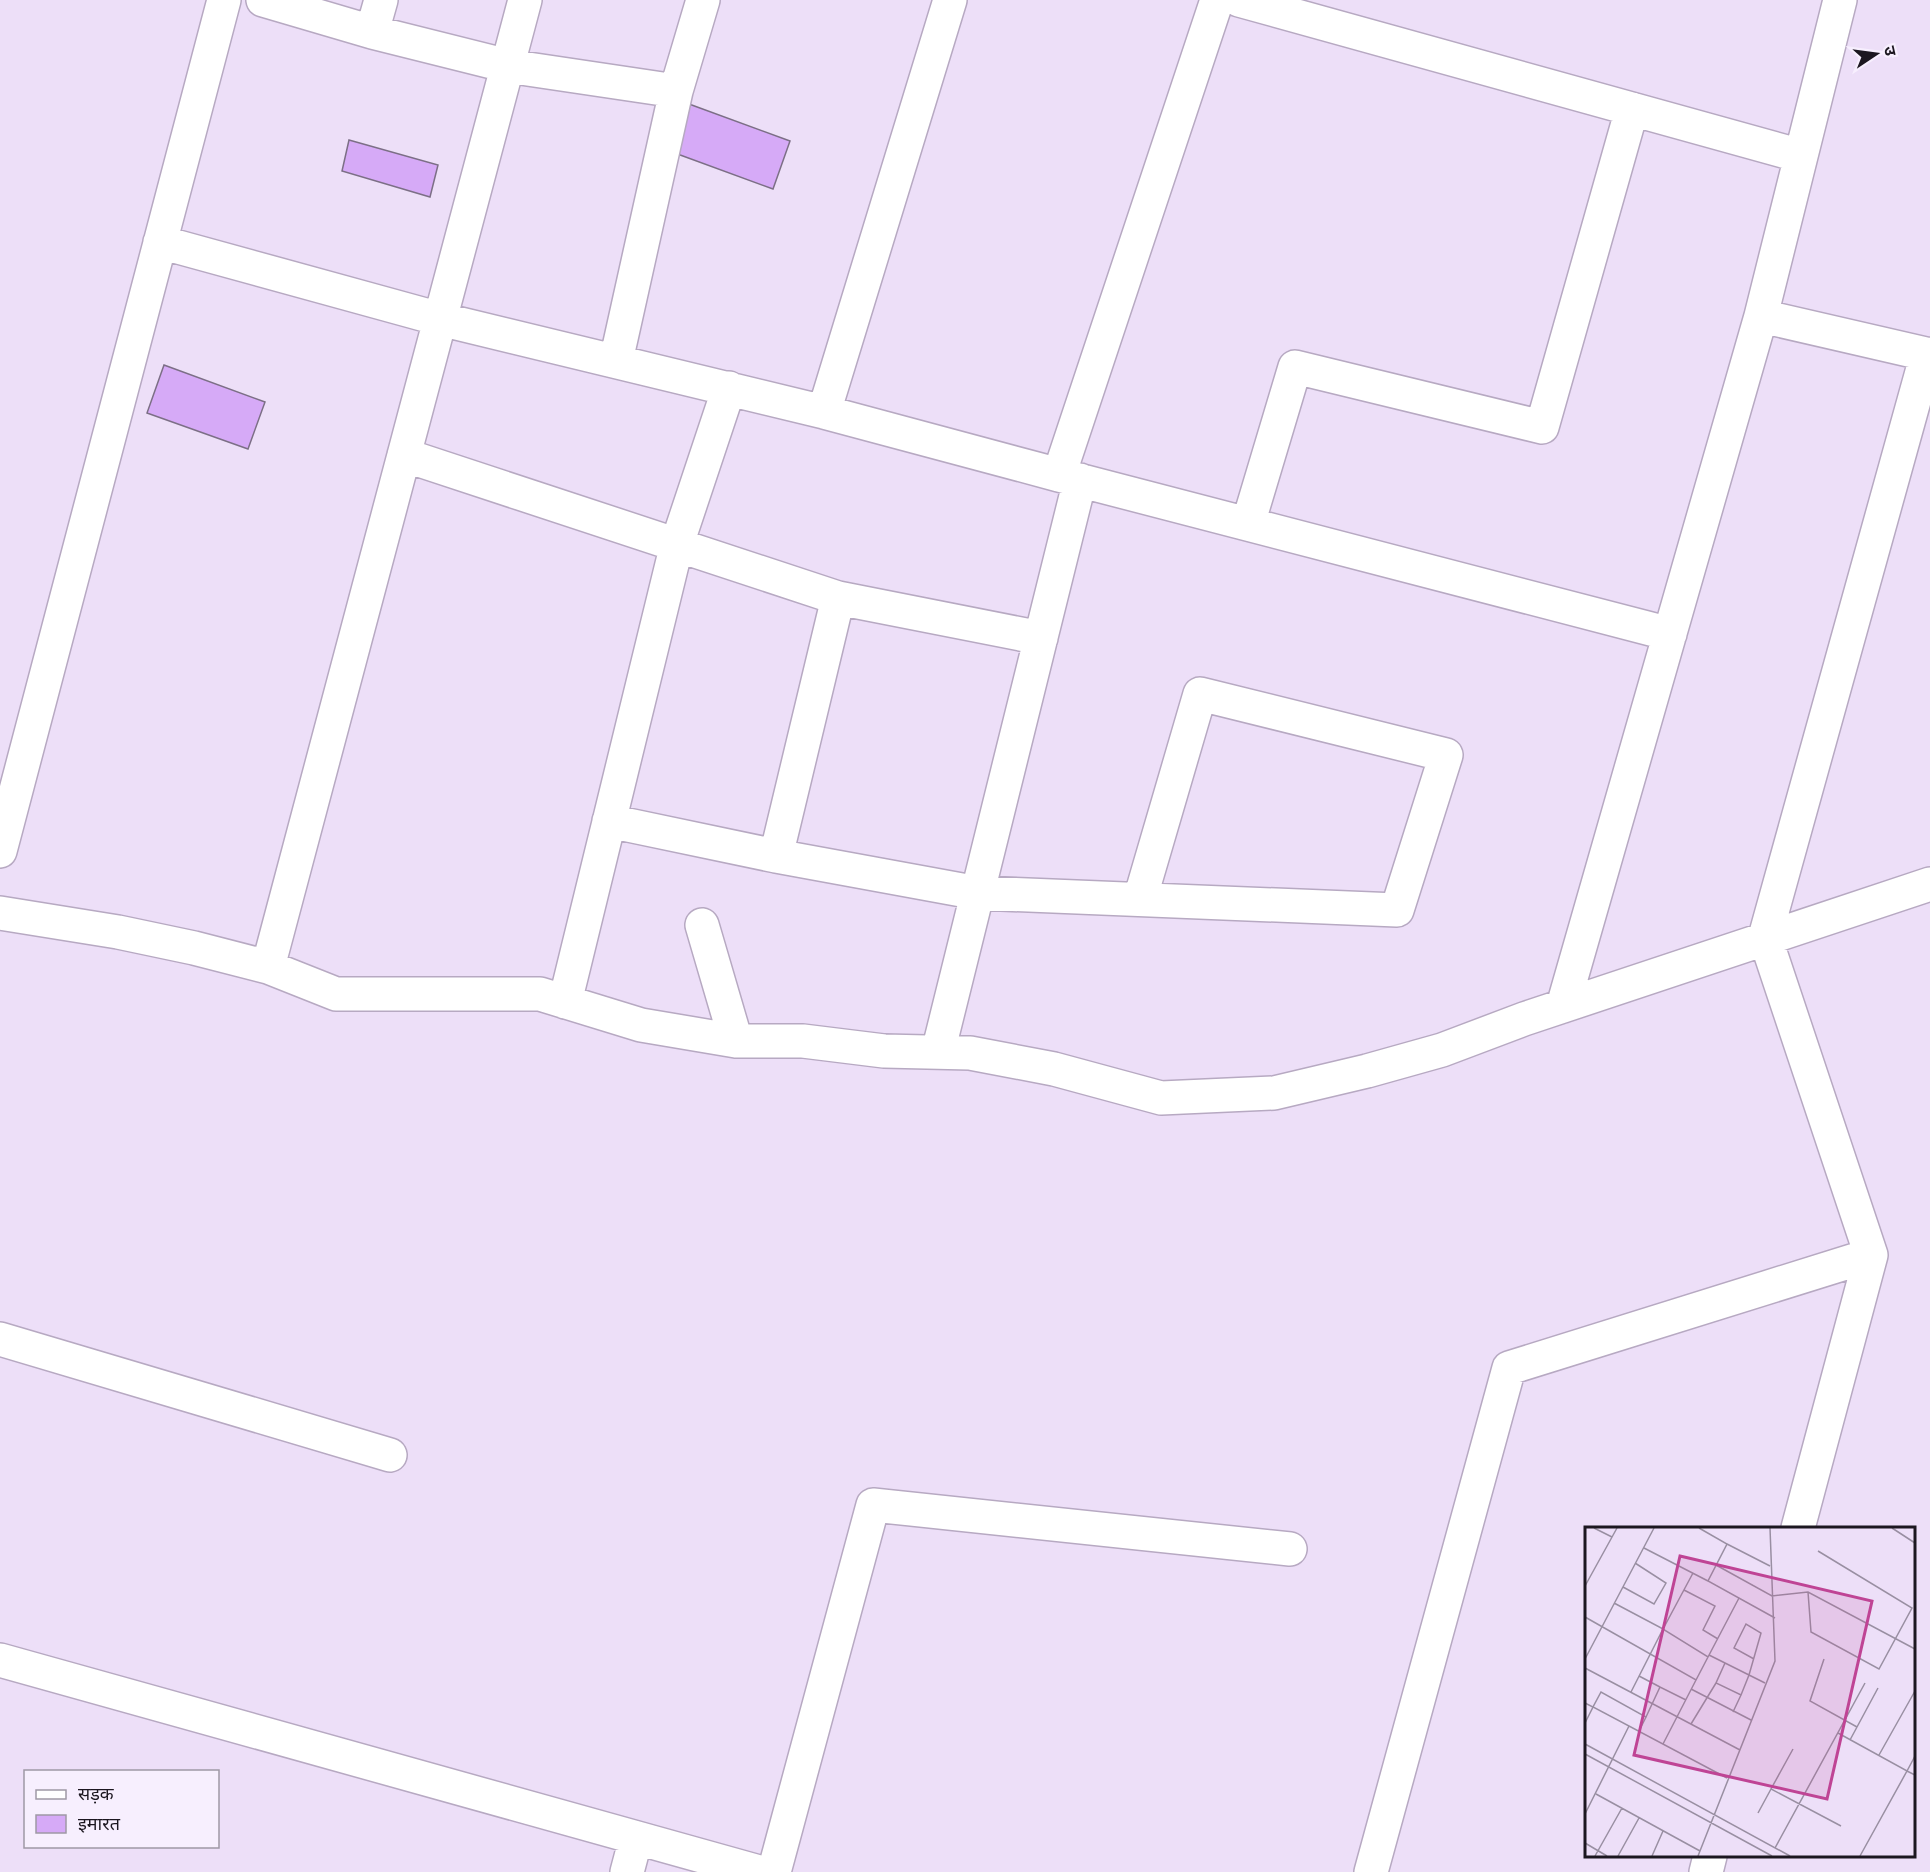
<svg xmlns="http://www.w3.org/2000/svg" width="1930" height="1872" viewBox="0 0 1930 1872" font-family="Roboto,'Noto Sans Devanagari',sans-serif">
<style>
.building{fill:#d6aaf7;stroke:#7c6f86;stroke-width:1.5}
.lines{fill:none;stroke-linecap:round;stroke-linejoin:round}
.street-casing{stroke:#b7a9c2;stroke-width:36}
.street{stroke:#fff;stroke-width:33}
.inset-road{fill:none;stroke:#998fa2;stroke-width:1.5}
.view{fill:#bf4495;fill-opacity:0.15;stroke:#bf4495;stroke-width:3}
.inset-edge{fill:none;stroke:#1c1720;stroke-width:3}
</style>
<rect width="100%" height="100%" fill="#eddff8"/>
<!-- building -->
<path class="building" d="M689 104 790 141 773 189 672 152Z
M349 140 438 165 430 197 342 171Z
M164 365 265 402 248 449 147 413Z"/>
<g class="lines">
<!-- street casing -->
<g class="street-casing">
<path id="street" d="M263 0 372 32 381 0
M950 0 824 412 1059 475
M1217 0 1059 475 1670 634
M1239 0 1801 156
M372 32 508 66 676 91 616 361
M676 91 703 0
M160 242 440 319 824 412
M1761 316 1840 0
M404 455 838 598
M1248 524 1295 367 1542 427 1632 109
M1041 638 838 598 776 856 978 893 1397 910 1446 755 1200 694 1140 899
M609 821 776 856
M0 851 224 0
M0 913 118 932 194 948 268 967 336 994H540L641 1025 736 1041H803L884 1051 970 1053 1054 1069 1161 1098 1274 1093 1367 1071 1442 1050 1524 1019 1930 884
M702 925 736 1041
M268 967 525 0
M565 1002 677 544 729 388
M1563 1006 1761 316 1930 355
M938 1052 1080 480
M0 1339 390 1455
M1798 1528 1871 1255 1765 937 1927 354
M0 1660 759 1872
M627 1872 636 1838
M774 1872 873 1505 1290 1549
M1371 1872 1509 1368 1871 1255
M1706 1872 1710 1856"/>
</g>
<!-- street -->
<use href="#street" class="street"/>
</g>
<!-- overview -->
<g transform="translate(1585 1527)">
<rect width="330" height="330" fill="#eddff8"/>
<path class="inset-road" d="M9 1 27 10M114 1 142 17 123 54 190 91M307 1 330 16M142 17 185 39M59 21 123 54M131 38 187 69 223 65 330 122M0 59 32 1M38 60 69 77 81 56 50 36M99 63 130 79 118 103 133 112M223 65 226 105 294 142 327 81 233 24M29 76 78 102 108 46M0 90 111 153 123 130M124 128 180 156M0 132 69 1M239 132 225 174 272 200M140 136 131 156 156 168 164 148 176 106 161 97 149 121 169 132M0 141 155 223M54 149 75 160M106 162 166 193M46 165 78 102 123 130 154 71M0 176 8 180 0 196M148 185 156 168M61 190 75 160 101 173M106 197 131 156M54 204 61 190 16 165 8 180 142 251M253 206 322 244 330 229M265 213 293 161M0 217 205 329M78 217 111 153M208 222 186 262 256 299M0 227 187 329M294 228 330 164M11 267 115 324M173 286 186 262M0 287 44 199M0 316 22 329M190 321 280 156M10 329 37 281M33 329 54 291M67 329 78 304M113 329 190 134 185 1M275 329 322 244 330 248"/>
<path class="view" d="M95 29 287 74 242 272 49 228Z"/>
<rect width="330" height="330" class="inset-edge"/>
</g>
<!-- legend -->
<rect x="24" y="1770" width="195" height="78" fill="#f7effe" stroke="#9f99a5" stroke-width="1.5"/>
<rect x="36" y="1790" width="30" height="9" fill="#ffffff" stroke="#9f99a5" stroke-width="1.5"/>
<text x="78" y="1800" font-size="18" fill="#1c1720">सड़क</text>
<rect x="36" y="1815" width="30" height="18" fill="#d6aaf7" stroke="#9f99a5" stroke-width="1.5"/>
<text x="78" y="1830" font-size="18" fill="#1c1720">इमारत</text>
<!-- north arrow -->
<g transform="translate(1876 54) rotate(77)" stroke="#f7effe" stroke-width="4.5" paint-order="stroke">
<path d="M0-4.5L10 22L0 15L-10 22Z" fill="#1c1720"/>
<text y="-9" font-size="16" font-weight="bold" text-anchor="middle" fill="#1c1720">उ</text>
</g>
</svg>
